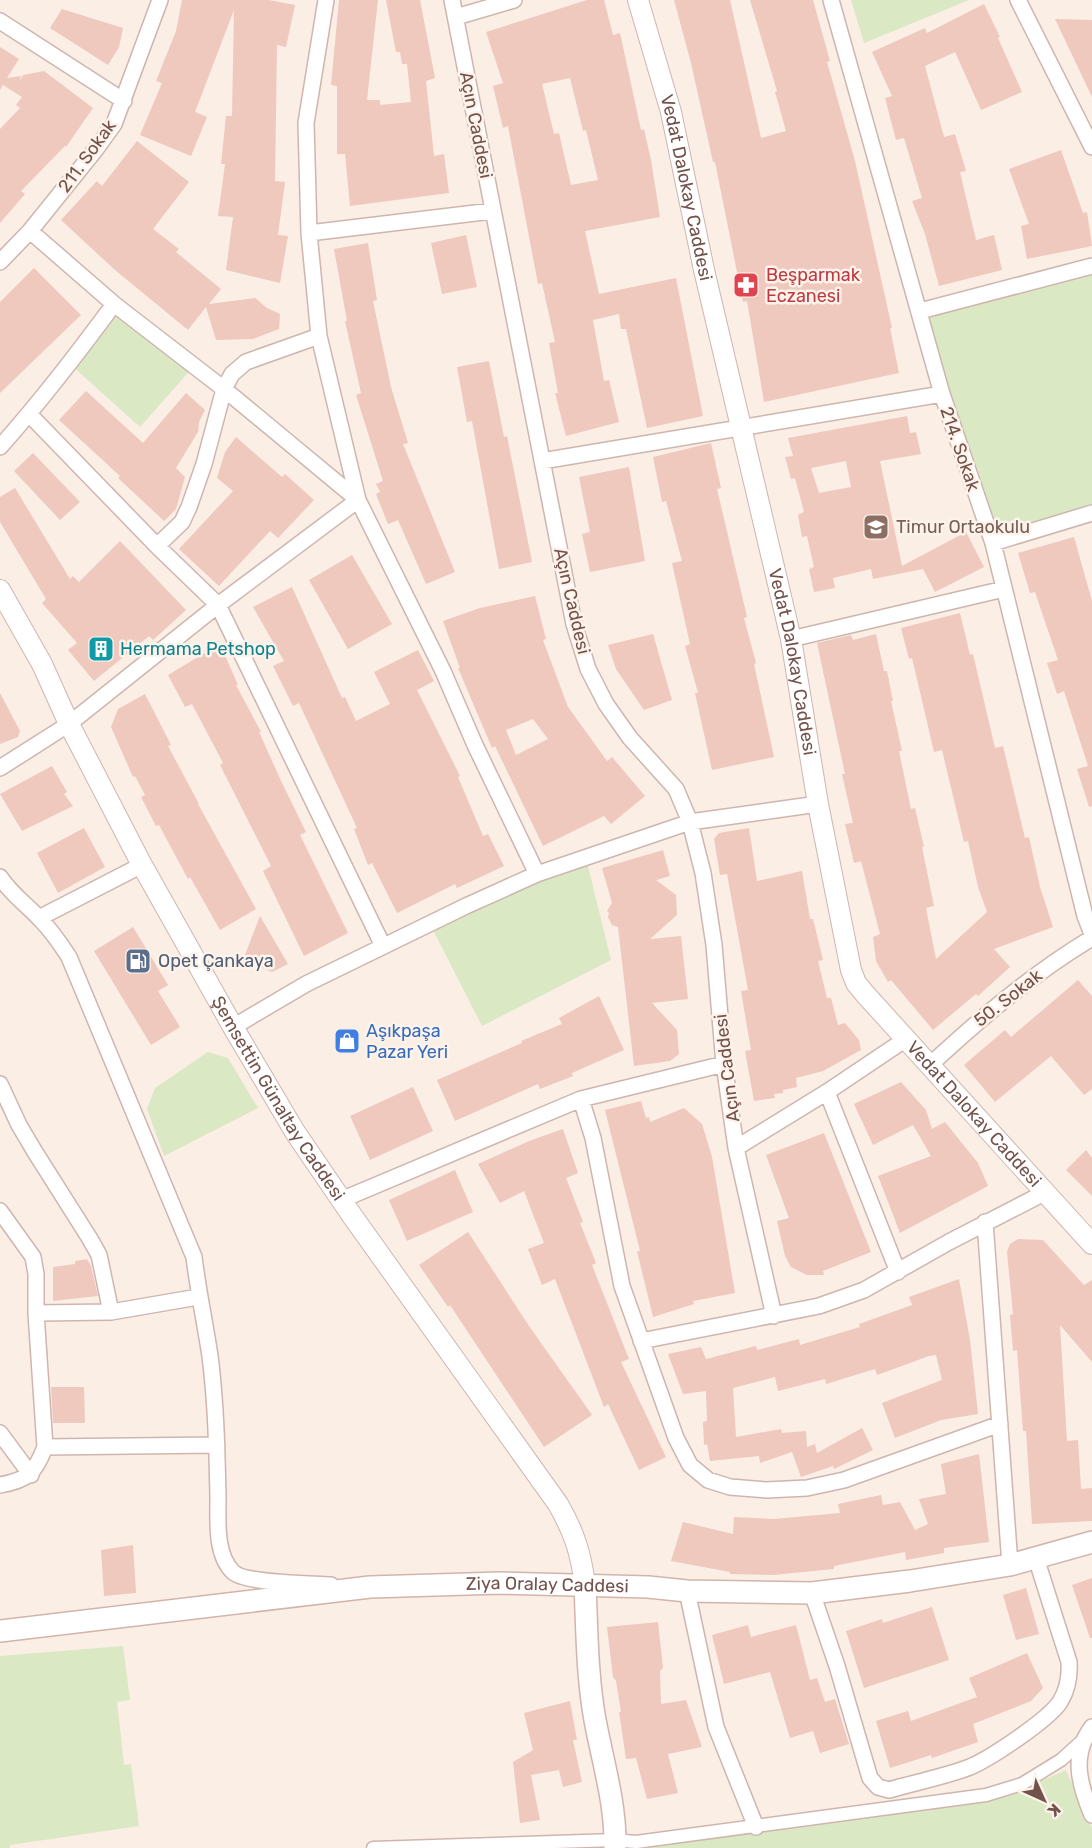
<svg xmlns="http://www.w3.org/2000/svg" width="1092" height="1848" viewBox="0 0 1092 1848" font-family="Rubik,sans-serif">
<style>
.green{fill:#dae8c4}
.building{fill:#efc8be;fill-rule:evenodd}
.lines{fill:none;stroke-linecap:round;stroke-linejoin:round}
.pedestrian-casing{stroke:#ceb6af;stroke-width:15}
.minor-casing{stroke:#ceb6af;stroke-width:18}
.tertiary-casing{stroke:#ceb6af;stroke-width:22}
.secondary-casing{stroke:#d1b5ac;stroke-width:24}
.pedestrian{stroke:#fff;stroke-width:12}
.minor{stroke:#fff;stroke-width:15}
.tertiary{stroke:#fff;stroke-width:20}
.secondary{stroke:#fff;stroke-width:21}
.labels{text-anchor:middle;stroke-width:5;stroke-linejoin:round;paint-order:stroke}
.street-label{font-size:18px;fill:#73524b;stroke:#fef3eb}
.health-label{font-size:18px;fill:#be3a42;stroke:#fef3eb;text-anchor:start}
.education-label{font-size:18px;fill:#785e54;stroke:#fef3eb;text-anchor:start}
.culture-label{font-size:18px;fill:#0d838f;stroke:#fef3eb;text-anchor:start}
.service-label{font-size:18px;fill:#4e5e75;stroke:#fef3eb;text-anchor:start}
.shop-label{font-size:18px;fill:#366cbe;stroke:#fef3eb;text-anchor:start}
</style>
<rect width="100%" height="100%" fill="#fbeee5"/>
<!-- green -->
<path class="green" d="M851 0H969L864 43Z
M1092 266V513L993 543 920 311Z
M114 304 194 366 140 427 70 364Z
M586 858 611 960 482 1026 430 924Z
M208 1052 228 1058 258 1108 164 1156 147 1109 155 1088Z
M123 1646 130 1700 117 1702 124 1765 131 1764 139 1826 10 1845V1848H0V1656Z
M1066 1770 1092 1828V1848H642L1011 1794Z"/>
<!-- building -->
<path class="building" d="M182 0H269L295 5 286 47 277 45 275 181 285 182 278 235 288 236 280 283 226 270 233 217 218 216 225 164H221L226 116H232L234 10 195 112 207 117 191 156 140 135 162 83 156 81 176 31Z
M339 0H378L367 100H380V105L411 102 407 64H402L400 52H396L386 0H420L435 78 426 81 434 156 444 154 449 193 350 206 345 154H337V86L331 85Z
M587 0H604L613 35 620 33 641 130 644 129 651 160 660 217 585 231 599 294 676 278 703 416 647 428 626 329H621L619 314 593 320 604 381 609 380 619 422 566 436 555 393H558L549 343 555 342 542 283 538 284 508 126 503 128 493 86 503 83 486 32ZM570 78 583 131 586 130 598 180 571 185 559 133 554 134 542 84Z
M674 0H730L761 138 786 131 775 92 777 91 750 0H813L830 61 827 62 855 161 892 328H890L899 373 764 402 747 301 743 302 715 162H713L691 63Z
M984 4 1000 37 998 38 1022 92 981 110 955 52 925 66 944 137 955 134 966 171 960 172 976 240 994 235 1002 270 939 286 925 234 912 201 922 198 904 138 896 140 885 98 892 96 872 52 925 28 927 33Z
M62 9 123 28 119 47 108 65 50 28Z
M1055 19 1092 20V97Z
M0 47 19 59 7 78 21 76 19 82 23 75 44 71 93 108 66 147 65 146 21 191 25 194 0 223V129L20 108 16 105 22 97 3 85 0 90Z
M137 141 189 182 153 229 179 249 176 252 221 289 209 304 255 298 267 308 280 314 279 329 253 339 216 340 206 307 188 330 115 270 61 220 97 181 102 186Z
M1061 150 1083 213 1087 212 1092 246 1027 259 1021 226 1029 224 1009 169Z
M466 235 477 287 442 294 431 243Z
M368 243 377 300 373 301 391 387 408 443 403 444 455 572 426 584 398 520 388 524 376 494 380 492 376 484 383 481 356 395 361 393 345 321H347L334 249Z
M34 268 81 315 0 393V302Z
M489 361 504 437 507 436 532 562 499 569 472 421 467 422 457 367Z
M86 391 143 443 186 393 205 410 199 422 198 432 176 468 185 477 176 509 164 521 118 478 120 476 59 420Z
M907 416 910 433 916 432 921 454 880 461 902 566 966 532 984 567 935 592 923 569 873 579 871 569 833 578 835 588 814 592 809 569 814 567 807 536 802 537 798 515 804 512 795 478 791 479 785 457 793 456 788 438ZM846 461 851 487 819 493 811 468Z
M236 437 282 477 285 474 314 500 278 538 270 531 219 586 179 549 233 491 217 478 225 452Z
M711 443 721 488 717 489 747 617 744 618 756 663 754 664 774 757 712 770 695 693H698L685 646 690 644 672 563 682 561 666 501 662 502 653 457Z
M33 453 80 502 60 520 14 471Z
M629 467 645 561 590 572 582 534 590 532 579 477Z
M15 488 70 579 73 576 79 582 120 541 186 610 153 640 149 636 94 681 68 650 77 643 42 603 46 599 0 522V497Z
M1074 537 1092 601V806L1089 807 1077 769 1088 766 1064 691 1057 694 1047 663 1058 660 1035 592 1030 593 1018 553Z
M352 555 392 624 348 649 309 580Z
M292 587 342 698 345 697 356 721 390 704 374 672 418 650 434 681 417 690 460 776 458 777 483 836 488 834 504 866 457 888 455 884 397 913 372 863 368 865 354 829 357 828 299 703 293 706 273 666 284 661 253 607Z
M535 596 546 639 543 640 568 707 607 761 612 757 645 796 611 824 604 816 543 846 495 746 492 748 458 668H460L443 621 480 608ZM533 719 548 739 516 755 506 730Z
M960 613 970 655 973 654 995 748 1003 746 1025 838 1029 837 1040 887 1053 927 994 949 1010 967 978 996 976 994 933 1030 891 980 888 982 876 961 873 937 880 934 861 861 854 863 845 824 853 823 842 774H845L817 643 851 635 853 640 876 634 884 671H887L893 701H891L902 751H899L911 809 915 808 924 847H922L934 906 926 908 936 959 987 912 978 887 968 841 964 842 942 750 934 752 912 658 909 659 901 628Z
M653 634 672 700 644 710 616 669 608 645Z
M220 644 238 685H236L261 732H259L282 783 306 832 300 835 348 933 304 956 263 871 271 866 220 765 223 763 192 704 185 707 168 675Z
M0 693 20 731 18 737 0 744Z
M145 694 171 745 168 746 199 804H198L256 909 220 930 190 877 188 879 159 825 156 826 141 797 145 795 135 776 133 777 111 727 118 709Z
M52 766 67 792 64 794 73 806 22 831 0 794Z
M84 828 105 867 58 893 37 853Z
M749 828 757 881 802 871 810 919H813L823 960 818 961 827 998H831L838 1025 845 1023 859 1040 861 1050 823 1071 796 1078 797 1087 783 1090V1093L774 1094 775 1098 754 1101 745 1051 751 1050 741 991 748 990 727 874 720 875 714 839 719 833Z
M663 850 670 876 656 880 676 895 677 915 650 939 681 936 688 999 652 1003 677 1030 679 1054 670 1061 634 1066 618 927 612 925 608 917 609 913 607 911 612 903 602 868Z
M260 916 288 964 272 972 243 960Z
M133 927 168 985 158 991 180 1027 151 1045 94 951Z
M1078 980 1092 996V1089L1084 1095 1051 1056 995 1102 964 1065 1005 1030 1011 1037Z
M599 996 624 1050 572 1073 573 1076 540 1089 538 1084 455 1121 437 1080 522 1043 521 1041 562 1024 559 1018Z
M901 1082 926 1110 932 1129 945 1122 978 1163 988 1186 900 1233 878 1176 931 1156 913 1125 873 1145 854 1104Z
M413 1087 433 1131 370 1160 350 1116Z
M641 1101 646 1118 649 1117 650 1122 684 1108 702 1124 712 1157 735 1293 693 1301 694 1304 653 1317 637 1251H640L605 1110Z
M563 1129 578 1173 566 1178 583 1222 580 1223 596 1263 592 1265 629 1359 621 1362 666 1457 639 1470 608 1404 604 1407 555 1279 542 1285 528 1249 544 1243 524 1191 500 1203 478 1164 529 1141Z
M824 1133 871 1252 823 1271 824 1275H807L791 1267 785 1256 777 1221 789 1218 766 1155Z
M1086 1150 1092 1158V1196L1066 1170Z
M455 1170 473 1212 407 1241 389 1200Z
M468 1232 529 1326 592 1415 544 1447 450 1305 448 1307 419 1265Z
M1018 1239 1043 1240 1084 1285 1092 1280V1362L1060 1325 1067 1441 1078 1440 1081 1489 1092 1488V1521L1032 1524 1026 1431H1023L1017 1350 1013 1351 1010 1315 1013 1314 1007 1252 1010 1244Z
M87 1259 91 1266 98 1296 53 1301V1267L75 1264V1261Z
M959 1279 970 1340 978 1414 941 1420 895 1438 882 1403 942 1380 936 1355 929 1356 877 1375 875 1369 826 1384 825 1379 778 1391 775 1377 733 1388 736 1437 781 1429 782 1433 806 1431 807 1447 815 1444 817 1453 862 1428 873 1450 834 1469 833 1466 801 1477 792 1452 760 1463 759 1456 710 1461 707 1444 704 1445 703 1422 707 1421 706 1391 683 1394 668 1354 701 1347 706 1359 756 1346 757 1350 799 1339 800 1345 860 1327 859 1324 912 1305 909 1297Z
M51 1387H84L85 1423H53Z
M979 1454 989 1542 944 1548V1553L906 1560 905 1552 834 1566V1569L773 1575 730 1574V1572L671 1561 683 1522 733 1534 734 1517 774 1519 840 1513 838 1504 881 1495 883 1505 900 1502 915 1530 928 1524 919 1499 946 1494 941 1464Z
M133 1545 136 1593 104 1596 101 1550Z
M1092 1578V1638H1090L1072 1585Z
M1026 1588 1039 1634 1016 1640 1003 1595Z
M932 1607 949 1660 864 1688 846 1631 882 1619 883 1623Z
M658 1622 663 1668 660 1671 661 1704 686 1700 702 1747 668 1754 678 1793 647 1799 636 1758 626 1759 619 1712H621L616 1681 613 1677 607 1627Z
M748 1625 751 1637 796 1625 810 1680 817 1678 825 1702 835 1699 849 1744 820 1753 813 1731 790 1738 770 1672 724 1684 712 1635Z
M1027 1653 1043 1688 1031 1701 973 1724 978 1742 932 1758 931 1755 890 1768 876 1721 908 1711 911 1721 977 1697 969 1678Z
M570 1701 577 1740H573L582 1782 563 1787 559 1770 531 1775 540 1820 520 1823 513 1762 533 1750 524 1713Z"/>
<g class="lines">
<!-- pedestrian casing -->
<g class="pedestrian-casing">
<path id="pedestrian" d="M373 1848 615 1840 636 1842 986 1795 1022 1784 1061 1760 1082 1741"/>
</g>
<!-- minor casing -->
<g class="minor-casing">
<path id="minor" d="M452 0 574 624 588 669 606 704 630 738 676 789 690 822 703 873 714 945 724 1064 736 1148 774 1316
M831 0 942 394 993 543 1085 916 1092 934
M1018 0 1092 147
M456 17 514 0
M0 21 124 101
M30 231 114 304 224 389 358 500 443 671 475 745 537 874
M309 233 492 211
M0 262 30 231 96 149 114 124 160 0
M920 311 1092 266
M29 414 157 546 218 605 383 946
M0 447C41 401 78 353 114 304
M542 461 942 394
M993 543 1092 513
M157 546 182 522 189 507 204 464 224 389 232 374 246 362 319 336
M791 639 1004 589
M0 768 69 724 218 605 358 500 319 336 309 233 306 123 326 0
M0 877C11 894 26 904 40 919 51 930 60 943 69 957L194 1257C198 1290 205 1323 210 1356 216 1403 217 1450 218 1498 218 1520 215 1555 233 1572 244 1583 312 1584 331 1585
M39 918 142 865
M233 1027 306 984 466 906 537 874 690 822 818 804
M930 1065C981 1018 1032 974 1092 938
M0 1084 19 1125 35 1152 90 1239 99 1255 111 1312
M827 1092 898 1272
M581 1099 593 1138 622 1286 676 1438 690 1465 708 1480 730 1487 766 1490 807 1488 844 1480 1000 1424
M736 1148 827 1092 906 1039
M341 1200 581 1099 724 1064
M0 1211 33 1257 36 1274V1313L45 1447C35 1473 28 1480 0 1485
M985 1222 1010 1565
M36 1313 111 1312 198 1297
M641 1341 819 1306 864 1290 949 1242 1044 1193
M0 1433 31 1475
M45 1447 217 1445
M687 1591 716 1727 756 1827
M812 1593 837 1666 870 1778 878 1787 889 1790C916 1782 944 1777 970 1767 991 1758 1048 1720 1060 1702 1068 1689 1070 1677 1069 1662L1036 1558
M1092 1727C1071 1755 1079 1784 1092 1815"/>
</g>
<!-- tertiary casing -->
<g class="tertiary-casing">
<g id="tertiary">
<path id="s1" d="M638 0 671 112 704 270 791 639 818 804 851 970 856 983 865 994 1092 1244"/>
<path id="s2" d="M0 590 42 664 69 724 142 865 233 1027 295 1132 353 1217 558 1504C574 1532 581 1553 585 1585"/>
</g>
</g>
<!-- secondary casing -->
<g class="secondary-casing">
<g id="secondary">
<path d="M585 1585C587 1630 587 1676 595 1720 603 1763 616 1804 615 1848"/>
<path id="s3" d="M0 1631 370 1587 500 1583 648 1587 687 1591 812 1593 910 1581 1010 1565 1092 1542"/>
</g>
</g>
<!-- pedestrian -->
<use href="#pedestrian" class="pedestrian"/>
<!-- minor -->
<use href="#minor" class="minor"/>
<!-- tertiary -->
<use href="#tertiary" class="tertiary"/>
<!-- secondary -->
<use href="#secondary" class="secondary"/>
</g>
<!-- icons -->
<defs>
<g id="pharmacy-square" transform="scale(1.35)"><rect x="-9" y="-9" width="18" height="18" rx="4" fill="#e0444e" stroke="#fef3eb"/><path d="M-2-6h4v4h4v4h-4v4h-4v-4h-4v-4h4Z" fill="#fff"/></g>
<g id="school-square" transform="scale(1.35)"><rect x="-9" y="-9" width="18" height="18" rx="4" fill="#8d6e63" stroke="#fef3eb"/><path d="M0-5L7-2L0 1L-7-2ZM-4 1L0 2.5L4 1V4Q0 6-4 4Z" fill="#fff"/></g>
<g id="building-square" transform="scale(1.35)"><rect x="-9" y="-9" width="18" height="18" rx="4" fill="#0f9aa8" stroke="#fef3eb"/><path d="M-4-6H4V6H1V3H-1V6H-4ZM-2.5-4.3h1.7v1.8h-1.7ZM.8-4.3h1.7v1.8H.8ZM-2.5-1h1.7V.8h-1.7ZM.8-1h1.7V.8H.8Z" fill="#fff"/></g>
<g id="fuel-square" transform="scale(1.35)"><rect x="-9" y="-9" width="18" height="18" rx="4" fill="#5c6f8a" stroke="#fef3eb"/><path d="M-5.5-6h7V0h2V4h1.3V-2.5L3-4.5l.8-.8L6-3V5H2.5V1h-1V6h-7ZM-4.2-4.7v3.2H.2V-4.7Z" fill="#fff"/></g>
<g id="shop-square" transform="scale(1.35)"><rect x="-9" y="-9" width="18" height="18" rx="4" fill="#3f7fe0" stroke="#fef3eb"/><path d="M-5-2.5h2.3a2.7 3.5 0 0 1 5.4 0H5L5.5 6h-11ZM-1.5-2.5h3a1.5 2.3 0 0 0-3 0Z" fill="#fff"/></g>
</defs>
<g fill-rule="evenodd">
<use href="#pharmacy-square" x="746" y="285"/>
<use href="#school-square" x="876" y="527"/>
<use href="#building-square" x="101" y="649"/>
<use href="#fuel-square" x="138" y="961"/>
<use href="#shop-square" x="347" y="1041"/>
</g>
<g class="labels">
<!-- street labels -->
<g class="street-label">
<text transform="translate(476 125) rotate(79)" y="6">Açın Caddesi</text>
<text transform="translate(87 156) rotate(-54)" y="6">211. Sokak</text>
<text dy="6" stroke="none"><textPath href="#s1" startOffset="194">Vedat Dalokay Caddesi</textPath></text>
<text transform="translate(960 449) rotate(71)" y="6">214. Sokak</text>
<text transform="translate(572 601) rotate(77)" y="6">Açın Caddesi</text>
<text dy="6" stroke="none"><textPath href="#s1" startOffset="680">Vedat Dalokay Caddesi</textPath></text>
<text transform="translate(1008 998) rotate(-38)" y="6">50. Sokak</text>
<text transform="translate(727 1068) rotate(-97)" y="6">Açın Caddesi</text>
<text dy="6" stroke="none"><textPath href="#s2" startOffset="580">Şemsettin Günaltay Caddesi</textPath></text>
<text dy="6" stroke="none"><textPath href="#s1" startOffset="1184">Vedat Dalokay Caddesi</textPath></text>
<text dy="6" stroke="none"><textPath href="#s3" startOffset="550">Ziya Oralay Caddesi</textPath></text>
</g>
<!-- health labels -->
<g class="health-label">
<text x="766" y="281">Beşparmak<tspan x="766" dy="21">Eczanesi</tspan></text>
</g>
<!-- education labels -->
<g class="education-label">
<text x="896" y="533">Timur Ortaokulu</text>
</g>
<!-- culture labels -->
<g class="culture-label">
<text x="120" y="655">Hermama Petshop</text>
</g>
<!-- service labels -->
<g class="service-label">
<text x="158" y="967">Opet Çankaya</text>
</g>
<!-- shop labels -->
<g class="shop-label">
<text x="366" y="1037">Aşıkpaşa<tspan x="366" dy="21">Pazar Yeri</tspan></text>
</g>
</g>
<!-- north arrow -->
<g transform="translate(1044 1800) rotate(135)" stroke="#fef3eb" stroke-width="4.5" paint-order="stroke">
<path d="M0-4.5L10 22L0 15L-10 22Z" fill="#73524b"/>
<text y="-9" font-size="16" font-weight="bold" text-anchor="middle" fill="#73524b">K</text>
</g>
</svg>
